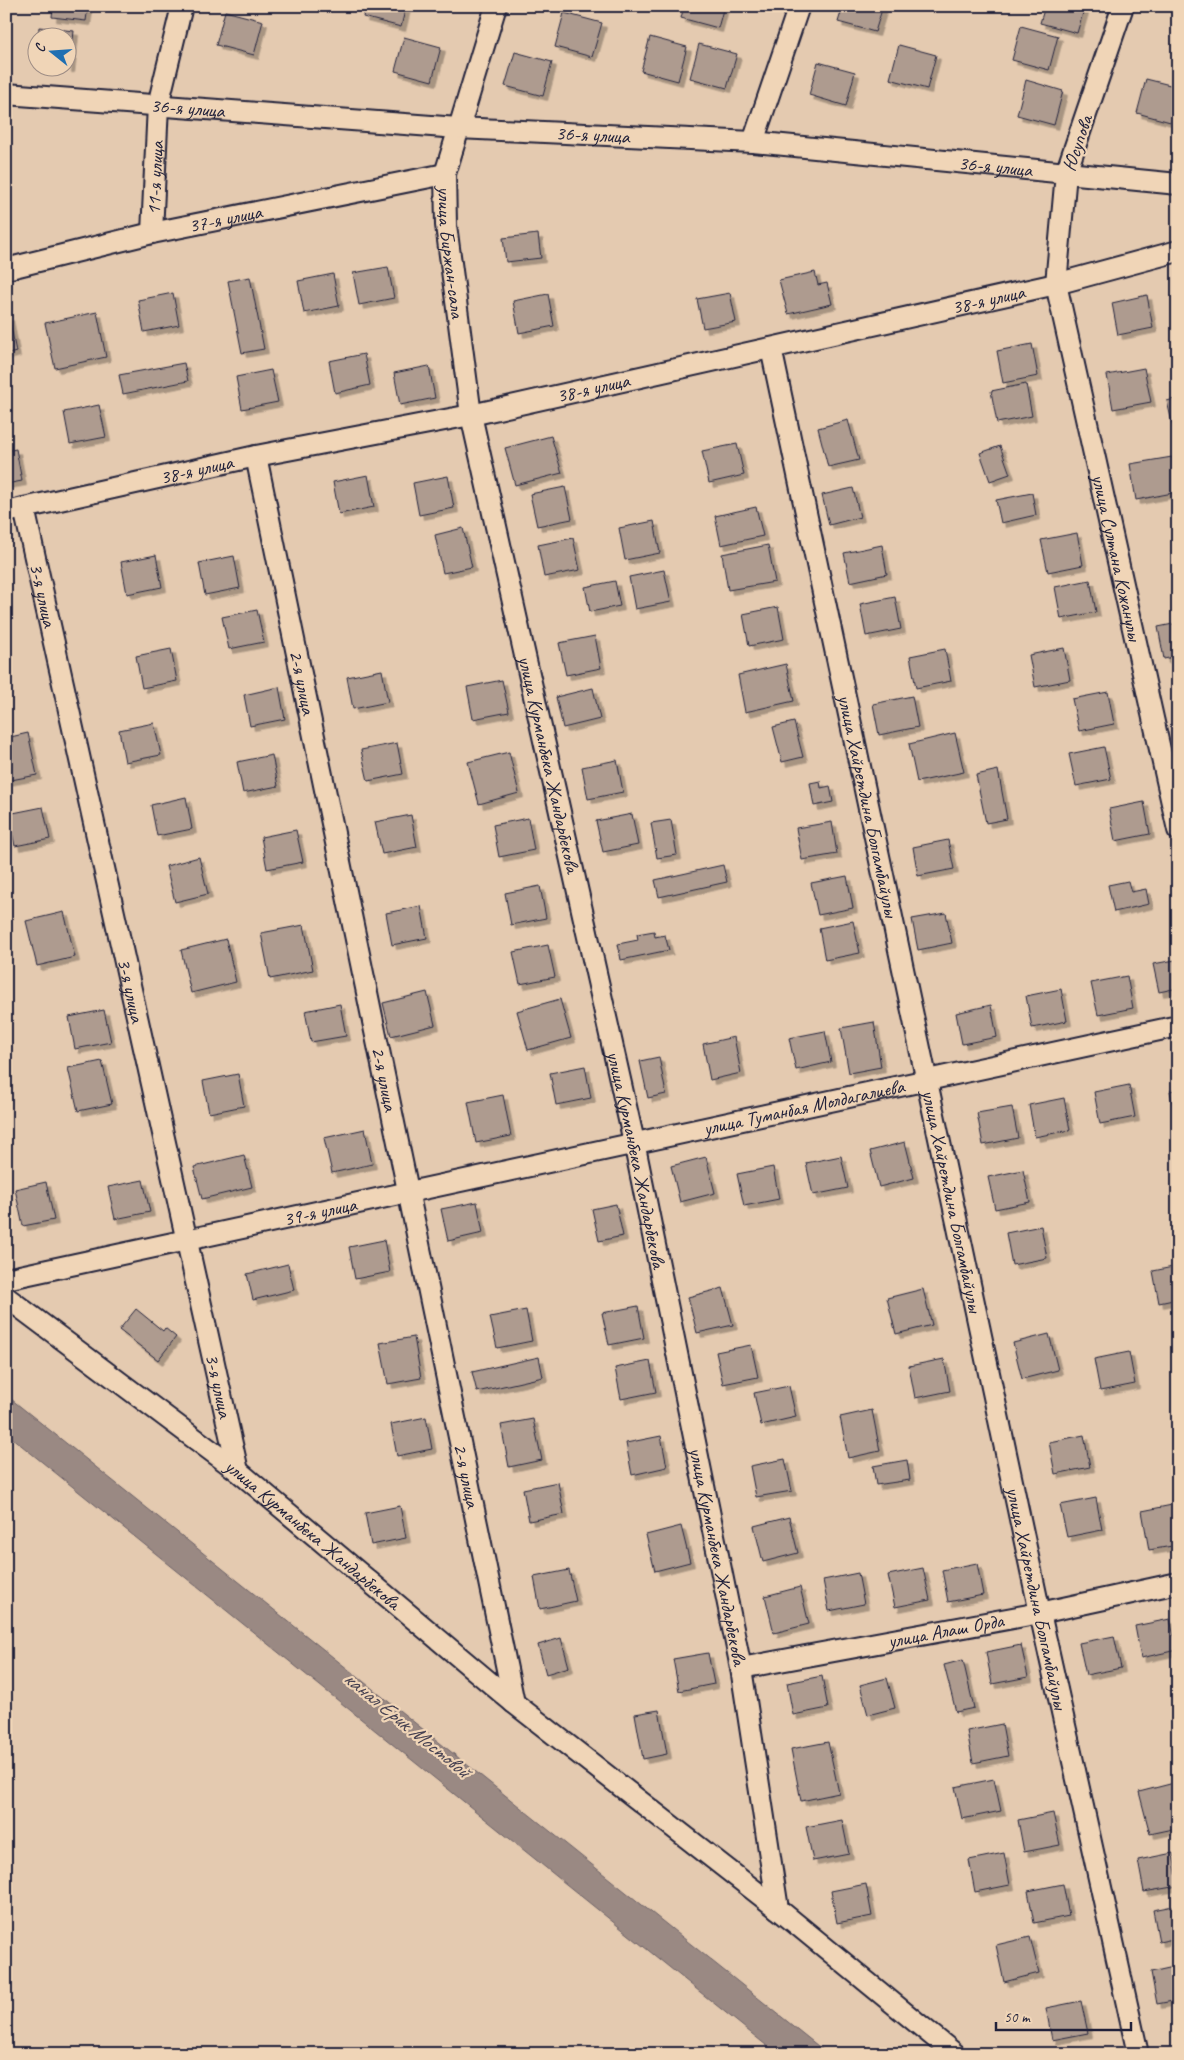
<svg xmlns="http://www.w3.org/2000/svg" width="1184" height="2060" viewBox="0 0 1184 2060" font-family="Caveat,sans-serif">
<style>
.water{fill:#9a8983;stroke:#6a6066}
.building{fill:#ae9b8f;stroke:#22223b;filter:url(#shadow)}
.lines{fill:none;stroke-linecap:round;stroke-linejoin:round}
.minor-casing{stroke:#22223b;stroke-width:24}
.minor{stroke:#f0d5b7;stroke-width:20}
.labels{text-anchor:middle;stroke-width:4.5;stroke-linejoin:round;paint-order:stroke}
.street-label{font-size:20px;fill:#22223b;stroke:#f0d5b7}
.water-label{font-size:21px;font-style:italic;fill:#464151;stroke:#f0d5b7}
</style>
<defs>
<filter id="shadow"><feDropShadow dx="4.5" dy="4.5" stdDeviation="0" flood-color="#0004"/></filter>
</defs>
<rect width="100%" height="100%" fill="#e4cab0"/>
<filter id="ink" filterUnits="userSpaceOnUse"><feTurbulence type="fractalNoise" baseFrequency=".02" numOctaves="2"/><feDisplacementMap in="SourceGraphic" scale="10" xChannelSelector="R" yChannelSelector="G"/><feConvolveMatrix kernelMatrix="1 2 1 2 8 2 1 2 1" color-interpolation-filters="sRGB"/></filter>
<g filter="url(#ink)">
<!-- water -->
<path class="water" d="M6 1395 828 2054H777L6 1433Z"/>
<!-- building -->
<path class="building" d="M53 6H88L86 21 52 17Z
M366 6H406L401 27 363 17Z
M684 6H724L718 28 681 18Z
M843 6H883L875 32 838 22Z
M1045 6H1085L1077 33 1040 23Z
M225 11 263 21 254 55 216 45Z
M564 13 602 23 592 57 555 47Z
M1021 26 1058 36 1049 70 1012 60Z
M39 27 74 31 70 68H67L68 38H38Z
M404 37 441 47 432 81 395 71Z
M650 37 687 47 678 81 641 71Z
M699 44 737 54 727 88 690 78Z
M899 45 936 55 927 89 890 79Z
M515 52 552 62 543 96 505 86Z
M818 62 855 72 846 106 809 95Z
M1146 79 1178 87V110L1174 123 1137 113Z
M1026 80 1063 91 1054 125 1017 115Z
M538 234 541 258 506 262 503 238Z
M388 267 394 298 359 305 353 273Z
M815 272 818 285 827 283 832 304 788 314 779 280Z
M333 274 339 306 304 313 298 281Z
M250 277 264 349 242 353 228 281Z
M173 293 179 325 144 332 138 300Z
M730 293 736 322 703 328 697 299Z
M548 294 554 326 519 333 513 301Z
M1147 295 1153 328 1118 335 1112 303Z
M97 312 106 357 55 368 45 323Z
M9 316 16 352 6 355V317Z
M1032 344 1038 376 1003 383 997 351Z
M364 354 370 385 335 393 329 361Z
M184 363 188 381 123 394 119 375Z
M429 366 435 398 400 405 394 373Z
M1144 368 1151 402 1113 409 1107 375Z
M271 370 278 402 242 409 236 377Z
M1026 384 1032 416 997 423 991 391Z
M1178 398V430L1174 431 1167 401Z
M99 405 106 437 70 444 64 412Z
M848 420 859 460 828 467 818 428Z
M551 436 562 473 515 485 505 448Z
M737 444 744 475 709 483 702 451Z
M1000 446 1010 474 990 481 980 453Z
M16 449 22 481 6 484V451Z
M1172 457 1178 492 1136 500 1130 464Z
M368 475 374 507 339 514 333 482Z
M448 476 454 508 419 515 413 483Z
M565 487 572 519 537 526 530 494Z
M853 488 860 517 829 525 822 495Z
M1032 493 1036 515 1001 523 996 500Z
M756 507 763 536 721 545 715 516Z
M654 521 660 553 625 560 619 528Z
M463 528 472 567 443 573 435 535Z
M1077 533 1083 565 1048 572 1041 540Z
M573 538 580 570 544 577 538 545Z
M768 545 775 582 728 590 722 554Z
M882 545 887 574 850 582 844 553Z
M156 555 162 587 127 594 121 562Z
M234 556 240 588 205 595 199 563Z
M664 570 671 602 635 609 629 577Z
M1090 580 1096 612 1061 619 1055 587Z
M615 581 620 606 590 612 585 587Z
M895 597 901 629 866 636 860 604Z
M778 607 784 639 749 646 743 614Z
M257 610 264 642 229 649 222 617Z
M1178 623V656L1164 659 1158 627Z
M595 636 601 668 566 675 559 643Z
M1064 648 1070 680 1035 687 1029 655Z
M171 649 177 681 142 688 136 656Z
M945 649 951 681 916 688 910 656Z
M786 664 794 701 745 712 738 675Z
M382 670 388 702 353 709 347 677Z
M502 680 509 712 473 719 467 687Z
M279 687 285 719 250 726 244 695Z
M593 688 600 719 563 728 556 697Z
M1108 692 1114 724 1079 731 1072 699Z
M912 696 918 727 879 735 873 704Z
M794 722 803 757 782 762 773 727Z
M154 723 161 755 125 762 119 730Z
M28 733 37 775 6 781V738Z
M955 733 964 772 917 782 909 744Z
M397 743 403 774 368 781 361 750Z
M1104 747 1111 779 1076 786 1069 754Z
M509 752 519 793 479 804 468 762Z
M272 755 278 786 243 793 237 762Z
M617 760 623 792 588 799 582 767Z
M998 770 1007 819 986 823 976 775Z
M820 781 821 788 830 786 833 802 814 806 810 783Z
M186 797 192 829 157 836 151 805Z
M1144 802 1150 834 1115 841 1109 809Z
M43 807 50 839 15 846 8 814Z
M632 814 638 845 603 852 596 821Z
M411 815 417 847 382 854 375 822Z
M528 818 534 850 499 857 493 825Z
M671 820 677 855 657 858 651 823Z
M832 822 837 854 802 860 796 828Z
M296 830 303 862 267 869 261 837Z
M948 840 954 869 918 876 913 847Z
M199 857 208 894 175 902 166 866Z
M723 865 727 882 659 897 655 880Z
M847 876 853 908 818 915 811 883Z
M1128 881 1131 892 1146 889 1149 904 1114 912 1108 885Z
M540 886 546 918 511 925 505 893Z
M421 906 427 938 392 945 386 913Z
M64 912 75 957 37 966 26 921Z
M946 913 952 943 918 950 912 919Z
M853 921 860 953 825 960 819 928Z
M304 925 313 970 270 979 261 933Z
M654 931 655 937 665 935 669 950 621 960 618 944 638 940 637 934Z
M226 939 236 982 191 993 181 950Z
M548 945 555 977 520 984 513 952Z
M1175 960 1178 988 1159 992 1153 964Z
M1127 976 1133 1008 1098 1015 1091 983Z
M1061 989 1067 1021 1032 1028 1026 996Z
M427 992 435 1025 391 1036 383 1003Z
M560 999 571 1038 528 1050 517 1011Z
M340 1004 346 1036 311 1042 305 1011Z
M991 1005 997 1037 962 1044 956 1013Z
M104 1010 111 1042 75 1049 69 1017Z
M874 1022 881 1067 849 1073 841 1028Z
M825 1031 831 1062 796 1070 789 1038Z
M734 1037 741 1073 710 1080 703 1044Z
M659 1057 666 1094 648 1098 640 1061Z
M102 1061 112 1104 78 1111 68 1068Z
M585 1066 591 1098 556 1105 550 1073Z
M238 1074 244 1106 209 1113 203 1081Z
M1129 1085 1135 1117 1100 1124 1094 1092Z
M1178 1089V1122L1176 1123 1170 1091Z
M503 1095 511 1136 476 1143 468 1102Z
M1064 1098 1070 1130 1035 1137 1029 1105Z
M1012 1107 1018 1138 983 1145 977 1113Z
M365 1129 372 1164 332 1173 324 1138Z
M905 1142 914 1178 879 1187 870 1151Z
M244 1155 252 1187 202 1199 194 1167Z
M841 1156 848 1188 813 1195 806 1163Z
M706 1157 715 1193 680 1202 671 1166Z
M773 1167 779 1199 744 1206 737 1174Z
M1023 1170 1030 1202 995 1209 988 1177Z
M143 1180 150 1212 115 1219 108 1187Z
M46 1182 54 1220 23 1226 15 1189Z
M477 1202 483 1233 448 1241 441 1209Z
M616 1204 623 1236 599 1241 592 1209Z
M1041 1226 1047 1258 1012 1265 1006 1233Z
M384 1240 390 1272 355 1279 349 1247Z
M288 1264 294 1290 253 1300 247 1274Z
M1178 1266V1299L1159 1303 1153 1271Z
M723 1288 733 1325 697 1333 688 1297Z
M923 1289 932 1325 896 1334 887 1298Z
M638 1306 644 1338 609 1345 602 1313Z
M136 1309 163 1331 165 1328 176 1337 158 1360 119 1330Z
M526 1310 532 1341 497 1348 490 1317Z
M1049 1334 1058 1370 1022 1379 1013 1343Z
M414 1337 421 1378 388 1384 380 1343Z
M751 1345 758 1377 723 1384 716 1352Z
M1129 1352 1135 1384 1100 1391 1094 1359Z
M539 1357 543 1377 477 1392 472 1372Z
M944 1359 950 1391 915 1398 909 1366Z
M650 1361 656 1392 621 1399 615 1368Z
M789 1386 796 1417 761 1425 754 1393Z
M872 1410 880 1451 848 1458 840 1417Z
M426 1417 432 1449 397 1456 391 1424Z
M533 1419 542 1460 509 1467 501 1425Z
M1084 1435 1090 1467 1055 1474 1049 1442Z
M661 1436 667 1467 632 1475 626 1443Z
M785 1459 792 1491 756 1497 750 1466Z
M907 1460 910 1480 876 1485 873 1466Z
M558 1482 564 1514 529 1521 523 1489Z
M1096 1498 1102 1530 1067 1537 1060 1505Z
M1172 1505 1178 1545 1149 1550 1142 1511Z
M400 1506 406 1538 371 1545 365 1513Z
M789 1517 798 1553 763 1562 754 1526Z
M681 1526 690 1562 655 1571 646 1535Z
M977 1563 983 1595 948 1602 942 1570Z
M923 1568 930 1600 895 1607 888 1575Z
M569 1570 576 1601 540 1609 534 1577Z
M858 1573 864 1604 829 1611 823 1580Z
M800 1587 809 1624 774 1633 765 1596Z
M1170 1619 1177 1650 1141 1658 1135 1626Z
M1114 1636 1121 1668 1086 1675 1079 1643Z
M561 1638 569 1667 546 1674 538 1645Z
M1021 1645 1028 1677 992 1684 986 1652Z
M708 1653 714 1684 679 1691 673 1659Z
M963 1660 974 1708 956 1712 944 1665Z
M822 1676 828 1708 793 1715 787 1683Z
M887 1678 895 1708 868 1715 860 1685Z
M659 1710 667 1754 643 1759 635 1714Z
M1002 1724 1008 1756 973 1763 967 1731Z
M828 1742 839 1793 801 1801 791 1749Z
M994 1779 1001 1811 962 1819 955 1787Z
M1178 1782V1828L1150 1834 1139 1792Z
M1053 1813 1060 1845 1024 1852 1018 1820Z
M842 1820 849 1854 813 1861 806 1827Z
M1004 1853 1010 1885 975 1892 969 1860Z
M1173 1853 1178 1886 1144 1892 1138 1860Z
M866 1884 872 1916 837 1923 831 1891Z
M1063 1884 1069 1916 1034 1923 1028 1891Z
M1178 1905V1938L1159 1942 1153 1910Z
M1030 1937 1039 1973 1004 1982 996 1945Z
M1178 1966V2000L1157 2004 1151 1972Z
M1081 2001 1088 2033 1052 2040 1046 2008Z"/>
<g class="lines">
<!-- minor casing -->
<g class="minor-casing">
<g id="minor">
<path id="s1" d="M496 6 445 174 446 225 471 415 634 1142 741 1668 778 1909"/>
<path id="s2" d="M1123 6 1066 173 1056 284 1178 830"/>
<path id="s3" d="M6 94 458 128 753 142 1178 184"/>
<path d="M753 142 799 6"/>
<path id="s4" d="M152 233 158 105 182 6"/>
<path id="s5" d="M6 269 152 233 445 174"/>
<path id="s6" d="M771 348 1040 1613 1138 2054"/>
<path id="s7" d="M256 456 514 1703"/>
<path id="s8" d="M24 508 238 1471"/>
<path id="s9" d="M6 512 256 456 471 415 1056 284 1178 251"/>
<path id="s10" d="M6 1279 1178 1026"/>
<path id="s11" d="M6 1297 238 1471 514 1703 778 1909 955 2054"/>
<path id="s12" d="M741 1668 1040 1613 1178 1583"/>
</g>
</g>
<!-- minor -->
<use href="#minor" class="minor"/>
</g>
</g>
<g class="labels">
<!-- street labels -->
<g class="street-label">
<text dy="7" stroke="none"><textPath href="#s3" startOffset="182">36-я улица</textPath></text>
<text dy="7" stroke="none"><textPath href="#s3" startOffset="588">36-я улица</textPath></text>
<text transform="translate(1077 143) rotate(-72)" y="7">Юсупова</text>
<text dy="7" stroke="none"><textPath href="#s3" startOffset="992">36-я улица</textPath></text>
<text dy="7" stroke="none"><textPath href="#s4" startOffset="55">11-я улица</textPath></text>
<text dy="7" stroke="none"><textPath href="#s5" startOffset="225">37-я улица</textPath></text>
<text dy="7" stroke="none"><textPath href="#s1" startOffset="254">улица Биржан-сала</textPath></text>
<text dy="7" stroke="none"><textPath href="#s9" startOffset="1005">38-я улица</textPath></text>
<text dy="7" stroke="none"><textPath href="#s9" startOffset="600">38-я улица</textPath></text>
<text dy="7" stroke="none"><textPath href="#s9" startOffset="195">38-я улица</textPath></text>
<text dy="7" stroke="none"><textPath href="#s2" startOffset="568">улица Султана Кожанулы</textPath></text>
<text dy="7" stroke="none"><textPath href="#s8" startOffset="89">3-я улица</textPath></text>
<text dy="7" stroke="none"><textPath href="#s7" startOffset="231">2-я улица</textPath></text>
<text dy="7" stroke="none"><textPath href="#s1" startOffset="776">улица Курманбека Жандарбекова</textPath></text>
<text dy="7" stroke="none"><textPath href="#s6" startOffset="468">улица Хайретдина Болгамбайулы</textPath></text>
<text dy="7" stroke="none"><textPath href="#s8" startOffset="494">3-я улица</textPath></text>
<text dy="7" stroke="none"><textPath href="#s7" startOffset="636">2-я улица</textPath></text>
<text dy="7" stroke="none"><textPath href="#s10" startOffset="816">улица Туманбая Молдагалиева</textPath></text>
<text dy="7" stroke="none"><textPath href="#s1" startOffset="1181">улица Курманбека Жандарбекова</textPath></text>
<text dy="7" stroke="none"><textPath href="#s6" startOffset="872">улица Хайретдина Болгамбайулы</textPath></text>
<text dy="7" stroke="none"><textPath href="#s10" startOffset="321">39-я улица</textPath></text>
<text dy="7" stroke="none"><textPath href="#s8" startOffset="899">3-я улица</textPath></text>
<text dy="7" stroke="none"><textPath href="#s7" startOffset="1041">2-я улица</textPath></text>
<text dy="7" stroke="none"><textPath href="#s11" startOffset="388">улица Курманбека Жандарбекова</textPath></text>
<text dy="7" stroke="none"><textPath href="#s1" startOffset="1586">улица Курманбека Жандарбекова</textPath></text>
<text dy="7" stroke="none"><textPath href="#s6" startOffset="1278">улица Хайретдина Болгамбайулы</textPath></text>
<text dy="7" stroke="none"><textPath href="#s12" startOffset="208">улица Алаш Орда</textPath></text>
</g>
<!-- water labels -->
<g class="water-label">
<text transform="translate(407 1724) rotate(39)" y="7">канал Ерик Мостовой</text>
</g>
</g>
<!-- margin -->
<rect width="1184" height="2060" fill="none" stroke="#f0d5b7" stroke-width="25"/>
<rect x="12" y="12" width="1159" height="2035" fill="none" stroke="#22223b" stroke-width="2" filter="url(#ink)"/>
<!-- north arrow -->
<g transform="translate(52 52) rotate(287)"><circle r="24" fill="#f0d5b7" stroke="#9e8d85"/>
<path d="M0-4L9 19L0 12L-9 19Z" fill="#1f6fb2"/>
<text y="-8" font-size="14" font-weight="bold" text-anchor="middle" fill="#22223b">С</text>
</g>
<!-- scale -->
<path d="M996 2022v8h135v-8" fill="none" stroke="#22223b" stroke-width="2.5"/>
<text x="1004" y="2022" font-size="15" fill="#22223b" stroke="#f0d5b7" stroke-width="4" paint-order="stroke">50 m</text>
</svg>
